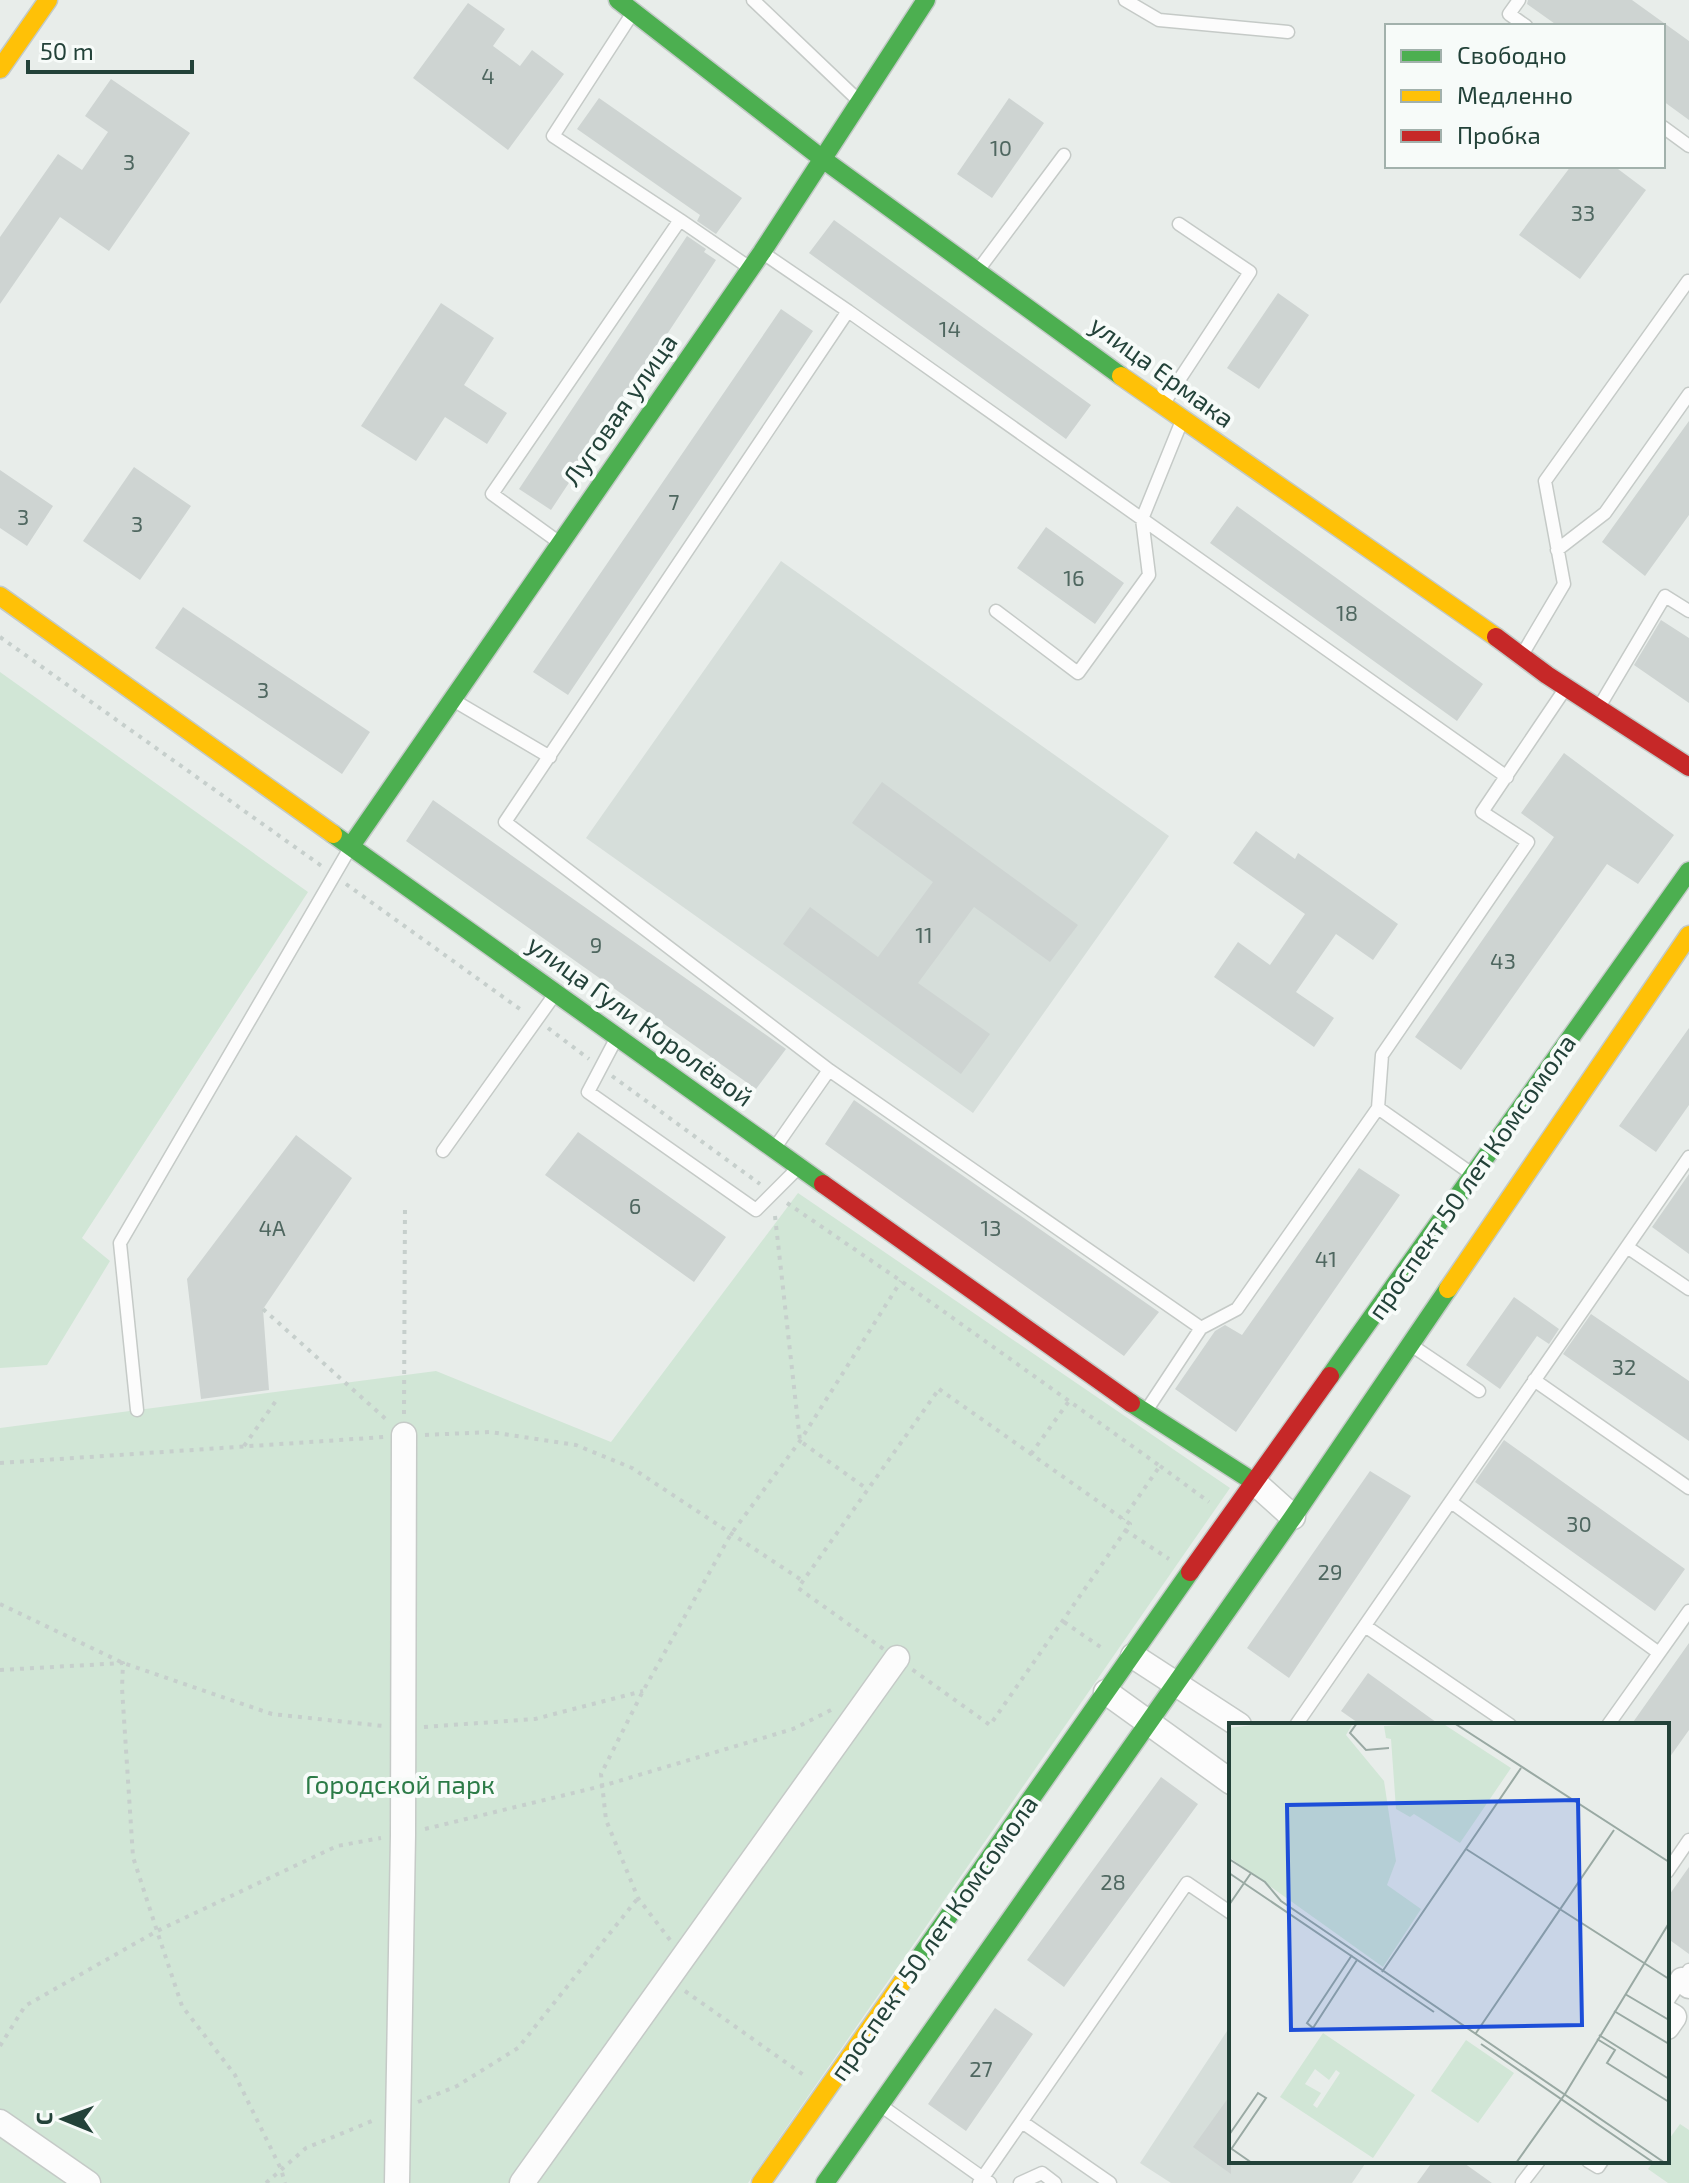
<svg xmlns="http://www.w3.org/2000/svg" width="1689" height="2183" viewBox="0 0 1689 2183" font-family="'Exo 2',sans-serif">
<style>
.built{fill:#d6deda}
.green{fill:#d1e6d6}
.building{fill:#ced4d2}
.lines{fill:none;stroke-linecap:round;stroke-linejoin:round}
.lane-casing{stroke:#c5cac7;stroke-width:15}
.street-casing{stroke:#c5cac7;stroke-width:27}
.fast-casing{stroke:#c3cac7;stroke-width:21}
.slow-casing{stroke:#c3cac7;stroke-width:21}
.jam-casing{stroke:#c3cac7;stroke-width:21}
.path{stroke:#c6cfcc;stroke-width:4;stroke-dasharray:4 6;stroke-linecap:butt}
.lane{stroke:#fcfcfc;stroke-width:12}
.street{stroke:#fcfcfc;stroke-width:24}
.fast{stroke:#4caf50;stroke-width:18}
.slow{stroke:#ffc107;stroke-width:18}
.jam{stroke:#c62828;stroke-width:18}
.labels{text-anchor:middle;stroke-width:8;stroke-linejoin:round;paint-order:stroke}
.number-label{font-size:22px;fill:#4f6760}
.street-label{font-size:26px;fill:#234239;stroke:#f7fbf9}
.park-label{font-size:26px;fill:#2c7b47;stroke:#f7fbf9}
.inset-road{fill:none;stroke:#99a9a3;stroke-width:2}
.view{fill:#1d4ed8;fill-opacity:0.15;stroke:#1d4ed8;stroke-width:4}
.inset-edge{fill:none;stroke:#234239;stroke-width:4}
</style>
<rect width="100%" height="100%" fill="#e8edea"/>
<!-- built -->
<path class="built" d="M781 561 1169 836 973 1113 586 838Z
M1231 2025V2161H1367L1352 2183H1171L1140 2163Z"/>
<!-- green -->
<path class="green" d="M0 672 308 892 82 1238 110 1261 47 1365 0 1368Z
M798 1193 1230 1488 748 2183H0V1428L436 1371 611 1442Z
M1680 2124 1689 2130V2183H1668L1648 2169 1654 2161H1667V2142Z"/>
<!-- building -->
<path class="building" d="M1528 0H1632L1689 41V120L1663 101V26H1558L1527 4Z
M468 3 505 29 493 46 520 66 532 50 564 74 508 150 413 78Z
M111 79 190 133 109 251 60 217 0 304V237L58 154 82 170 108 132 85 116Z
M599 98 742 198 716 234 697 221 700 215 577 129Z
M1009 98 1044 123 992 198 957 174Z
M1571 166H1614L1646 190 1580 279 1519 235Z
M834 220 1091 405 1066 439 809 253Z
M687 236 706 249 704 252 716 260 551 510 519 489Z
M1278 293 1309 315 1259 389 1227 368Z
M441 303 494 338 464 385 507 413 487 444 445 417 416 461 361 426Z
M781 309 813 331 568 695 533 672Z
M1689 421V515L1645 576 1602 542Z
M134 467 191 506 140 580 83 541Z
M0 470 53 506 27 546 0 528Z
M1237 506 1483 684 1457 721 1210 543Z
M1046 527 1124 583 1095 624 1017 568Z
M183 607 370 732 342 774 155 648Z
M1661 620 1689 638V703L1634 665Z
M1564 753 1674 835 1638 884 1607 864 1461 1070 1415 1037 1554 837 1521 813Z
M882 782 1078 925 1050 962 974 907 918 983 990 1034 961 1074 783 944 810 907 878 957 933 882 852 823Z
M433 800 786 1049 756 1089 406 841Z
M1256 831 1295 859 1298 853 1398 924 1373 960 1336 934 1296 992 1334 1018 1314 1047 1214 977 1238 942 1270 965 1305 914 1233 863Z
M1689 1028V1105L1656 1152 1619 1126Z
M854 1100 1159 1312 1124 1356 825 1144Z
M578 1132 726 1237 694 1282 545 1175Z
M296 1135 352 1178 263 1309 269 1390 201 1399 187 1279Z
M1359 1168 1400 1195 1236 1432 1175 1389 1215 1331 1225 1325 1242 1335Z
M1689 1174V1254L1652 1227Z
M1514 1297 1559 1329 1549 1344 1537 1336 1500 1389 1466 1365Z
M1591 1314 1689 1381V1441L1563 1354Z
M1504 1440 1685 1569 1655 1611 1475 1482Z
M1370 1471 1411 1496 1289 1678 1247 1648Z
M1689 1643V1730L1667 1761V1725H1631Z
M1368 1673 1440 1725H1361L1341 1711Z
M1161 1777 1198 1804 1064 1987 1027 1960Z
M1689 1867V1954L1667 1938V1898Z
M995 2008 1033 2034 966 2131 928 2104Z
M1231 2094V2174L1193 2147Z
M1433 2161H1461L1492 2183H1417Z"/>
<g class="lines">
<!-- lane casing -->
<g class="lane-casing">
<path id="lane" d="M753 0 858 100
M1125 0 1159 20 1288 32
M1519 0 1509 14 1526 26
M1663 127 1689 146
M680 220 750 268
M763 253 848 311 505 822 829 1070 1201 1328 1146 1411
M979 269 1064 155
M848 311 1507 777
M1164 403 1250 272 1179 224
M560 543 492 494 680 220 553 136 632 14
M1557 550 1605 513 1689 394
M996 611 1078 673 1149 575 1142 519 1181 423
M1522 655 1564 584 1545 481 1688 281
M453 700 550 757
M1599 707 1665 596 1689 611
M617 1037 588 1092 756 1210 797 1169
M1378 1108 1382 1055 1528 842 1482 812 1565 689
M774 1149 829 1070
M443 1151 555 994
M1627 1247 1689 1289
M1201 1328 1237 1309 1378 1108 1472 1174
M1411 1345 1479 1391
M1534 1380 1689 1488
M137 1410 120 1243 350 848
M1451 1502 1659 1653
M1365 1626 1510 1725
M1296 1725 1689 1157
M1608 1725 1689 1611
M1667 1872 1689 1840
M1667 2002 1689 1970
M880 2105 990 2183
M1022 2122 1110 2183
M1588 2161 1598 2167 1602 2161
M979 2183 1187 1883 1231 1913
M1020 2183 1042 2173 1055 2183
M1522 2183 1539 2161"/>
</g>
<!-- street casing -->
<g class="street-casing">
<path id="street" d="M1254 1482 1293 1517
M1133 1656 1239 1725
M1106 1692 1231 1782
M1682 1980 1689 1986
M1667 2013 1674 2017 1667 2027
M0 2122 88 2183
M397 2183 403 1835 404 1435
M522 2183 897 1658"/>
</g>
<!-- fast casing -->
<g class="fast-casing">
<path id="fast" d="M618 0 824 160 1121 376
M333 834 823 1184
M351 846 762 252 926 0
M1330 1376 1689 871
M1131 1403 1254 1482
M903 1981 1190 1572
M825 2183 1293 1517 1448 1289"/>
</g>
<!-- slow casing -->
<g class="slow-casing">
<path id="slow" d="M0 69 48 0
M1121 376 1496 637
M0 596 333 834
M1448 1289 1689 935
M761 2183 903 1981"/>
</g>
<!-- jam casing -->
<g class="jam-casing">
<path id="jam" d="M1496 637 1547 675 1689 767
M823 1184 1131 1403
M1190 1572 1330 1376"/>
</g>
<!-- path -->
<path class="path" d="M0 637 323 867
M346 884 524 1012
M548 1028 589 1059
M612 1076 760 1184
M787 1203 901 1281 1160 1466 1123 1519
M775 1216 800 1441 867 1489
M263 1309 388 1421
M939 1389 1130 1524 990 1725 798 1588Z
M404 1414 405 1205
M425 1435 490 1432 576 1445 632 1468 803 1581
M244 1446 278 1398
M1031 1454 1069 1401
M0 1463 384 1437
M1160 1466 1209 1502
M1125 1530 1169 1559
M0 1604 123 1663 272 1714 383 1726
M1064 1622 1105 1650
M0 1670 123 1663 122 1688 133 1857 157 1931 182 2006 235 2075 281 2169 285 2183
M424 1727 535 1719 643 1691
M425 1829 602 1786 793 1729 831 1710
M670 1940 638 1898 606 1820 601 1774 643 1691 731 1534 800 1441 901 1281
M685 1991 805 2076
M0 2046 25 2006 157 1931 337 1846 381 1838
M418 2102 457 2086 518 2048 638 1898
M266 2183 306 2148 377 2119"/>
<!-- lane -->
<use href="#lane" class="lane"/>
<!-- street -->
<use href="#street" class="street"/>
<!-- fast -->
<use href="#fast" class="fast"/>
<!-- slow -->
<use href="#slow" class="slow"/>
<!-- jam -->
<use href="#jam" class="jam"/>
</g>
<g class="labels">
<!-- number labels -->
<g class="number-label">
<text x="488" y="84">4</text>
<text x="1001" y="156">10</text>
<text x="129" y="170">3</text>
<text x="1583" y="221">33</text>
<text x="950" y="337">14</text>
<text x="674" y="510">7</text>
<text x="23" y="525">3</text>
<text x="137" y="532">3</text>
<text x="1074" y="586">16</text>
<text x="1347" y="621">18</text>
<text x="263" y="698">3</text>
<text x="924" y="943">11</text>
<text x="596" y="953">9</text>
<text x="1503" y="969">43</text>
<text x="635" y="1214">6</text>
<text x="272" y="1236">4А</text>
<text x="991" y="1236">13</text>
<text x="1326" y="1267">41</text>
<text x="1624" y="1375">32</text>
<text x="1579" y="1532">30</text>
<text x="1330" y="1580">29</text>
<text x="1113" y="1890">28</text>
<text x="981" y="2077">27</text>
</g>
<!-- street labels -->
<g class="street-label">
<text transform="translate(1162 372) rotate(36)" y="9">улица Ермака</text>
<text transform="translate(620 410) rotate(-55)" y="9">Луговая улица</text>
<text transform="translate(640 1021) rotate(36)" y="9">улица Гули Королёвой</text>
<text transform="translate(1472 1177) rotate(-55)" y="9">проспект 50 лет Комсомола</text>
<text transform="translate(934 1938) rotate(-55)" y="9">проспект 50 лет Комсомола</text>
</g>
<!-- park labels -->
<g class="park-label">
<text x="400" y="1794">Городской парк</text>
</g>
</g>
<!-- overview -->
<g transform="translate(1229 1723)">
<rect width="440" height="440" fill="#e8edea"/>
<path d="M40 0H124L117 12 155 58 167 138 158 162 192 186 154 244 0 134V5ZM213 0 282 45 231 120 185 91 181 94 167 86 162 16 157 15 155 3ZM94 310 186 372 144 435 51 374ZM86 346 100 357 107 347 111 350 88 385 84 382 92 370 76 361ZM237 317 285 350 249 400 202 368Z" fill="#d1e6d6" fill-rule="evenodd"/>
<path class="inset-road" d="M128 0 121 10 137 27 160 25M225 0 440 139M237 126 440 256M0 136 36 159 52 178 436 440M0 150 205 289M0 182 22 150M123 232 78 300 84 305 128 237M153 249 292 45M396 271 440 297M385 288 440 321M247 310 385 107M370 312 440 356M368 316 386 327 378 340 440 379M252 321 425 440M0 412 29 370 37 375 3 425M0 424 23 440M287 440 336 371 440 200"/>
<path class="view" d="M349 77 353 302 62 307 58 82Z"/>
<rect width="440" height="440" class="inset-edge"/>
</g>
<!-- legend -->
<rect x="1385" y="24" width="280" height="144" fill="#f7fbf9" stroke="#a2b1ac" stroke-width="2"/>
<rect x="1401" y="50" width="40" height="12" fill="#4caf50" stroke="#a2b1ac" stroke-width="2"/>
<text x="1457" y="64" font-size="24" fill="#234239">Свободно</text>
<rect x="1401" y="90" width="40" height="12" fill="#ffc107" stroke="#a2b1ac" stroke-width="2"/>
<text x="1457" y="104" font-size="24" fill="#234239">Медленно</text>
<rect x="1401" y="130" width="40" height="12" fill="#c62828" stroke="#a2b1ac" stroke-width="2"/>
<text x="1457" y="144" font-size="24" fill="#234239">Пробка</text>
<!-- north arrow -->
<g transform="translate(64 2119) rotate(271)" stroke="#f7fbf9" stroke-width="6" paint-order="stroke">
<path d="M0-6L14 30L0 20L-14 30Z" fill="#234239"/>
<text y="-12" font-size="22" font-weight="bold" text-anchor="middle" fill="#234239">С</text>
</g>
<!-- scale -->
<path d="M28 60v12h164v-12" fill="none" stroke="#234239" stroke-width="4"/>
<text x="40" y="60" font-size="24" fill="#234239" stroke="#f7fbf9" stroke-width="6" paint-order="stroke">50 m</text>
</svg>
